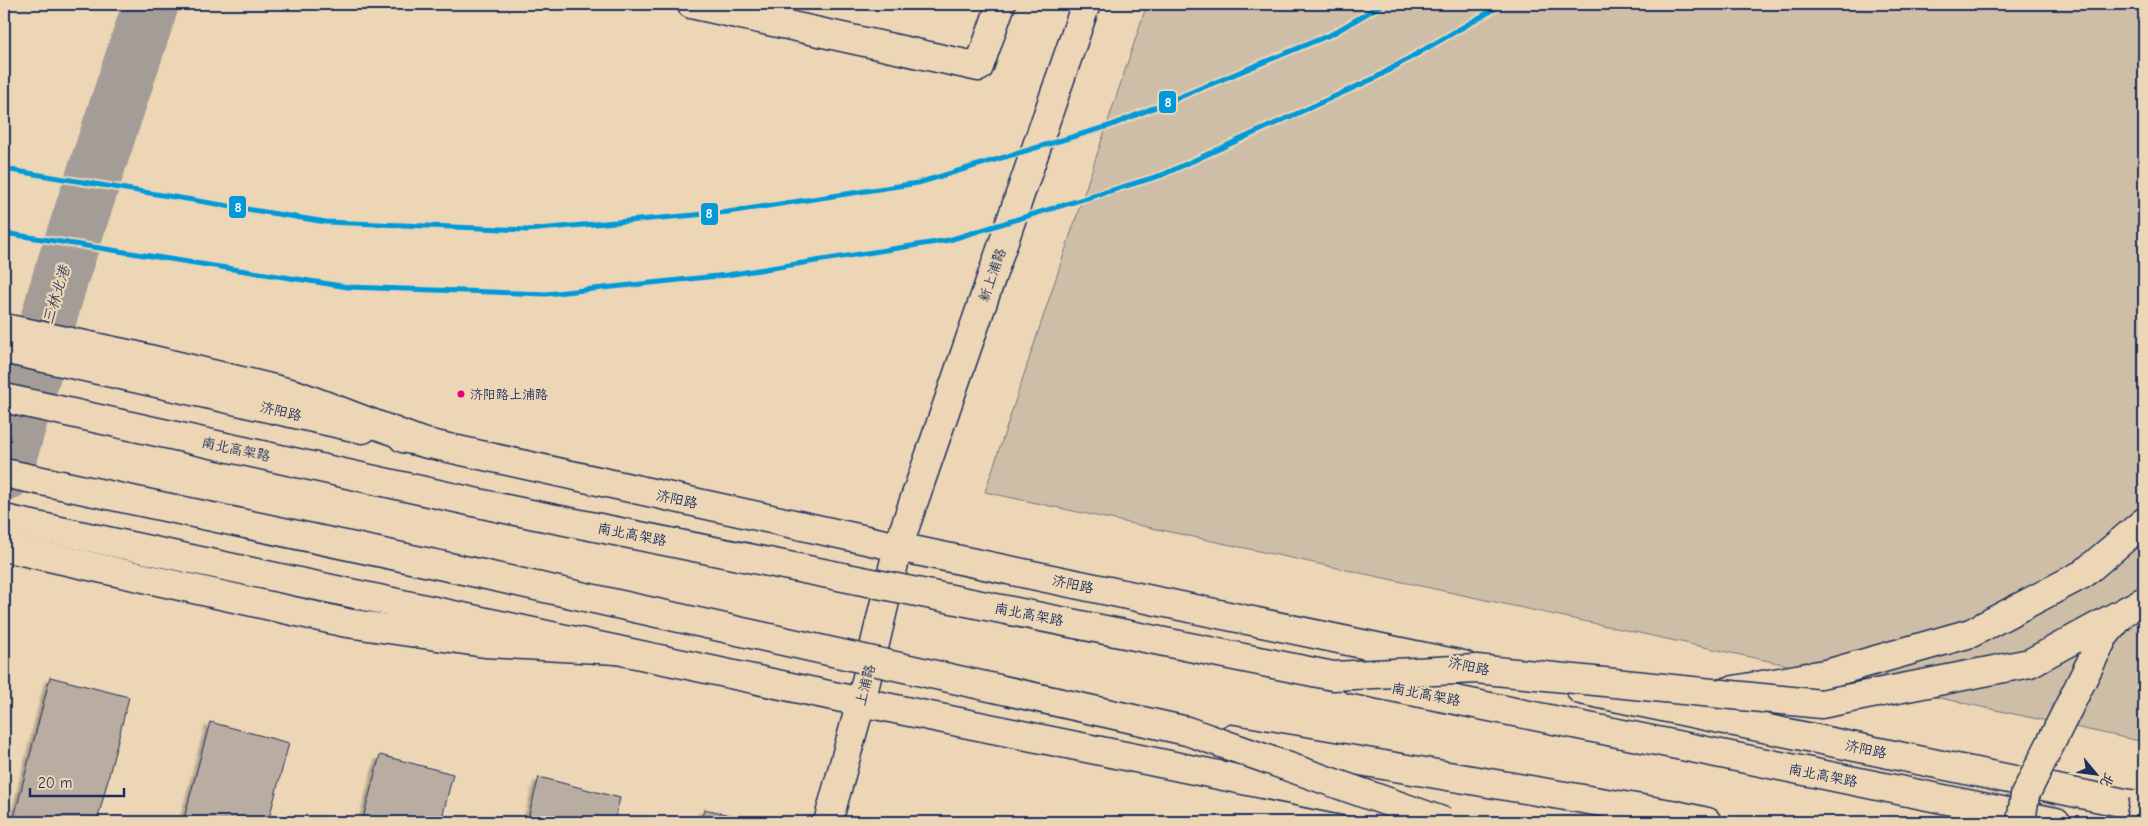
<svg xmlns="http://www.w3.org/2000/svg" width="2148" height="826" viewBox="0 0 2148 826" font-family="'Comic Neue','LXGW WenKai TC',sans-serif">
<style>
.green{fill:#cebea8;stroke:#747683}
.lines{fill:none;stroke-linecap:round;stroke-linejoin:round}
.river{stroke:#a49d97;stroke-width:56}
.building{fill:#b8ada0;stroke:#1b2f5e;filter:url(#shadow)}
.minor-casing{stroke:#1b2f5e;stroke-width:31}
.major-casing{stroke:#1b2f5e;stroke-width:31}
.highway-casing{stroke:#1b2f5e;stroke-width:31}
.minor{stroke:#ecd6b5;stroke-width:28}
.major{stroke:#ecd6b5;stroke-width:28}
.highway{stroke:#ecd6b5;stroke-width:28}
.highway-bridge-casing{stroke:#1b2f5e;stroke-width:31;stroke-linecap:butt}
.highway-bridge{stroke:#ecd6b5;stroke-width:28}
.metro-1-casing{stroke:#ecd6b5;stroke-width:9}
.metro-1{stroke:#0199d9;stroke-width:5}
.bus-dot{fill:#e5007d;stroke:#ecd6b5;stroke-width:2}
.labels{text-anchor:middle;stroke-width:4.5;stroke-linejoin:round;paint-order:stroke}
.bus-label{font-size:13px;fill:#1b2f5e;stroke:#ecd6b5;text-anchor:start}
.street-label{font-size:14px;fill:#1b2f5e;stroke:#ecd6b5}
.water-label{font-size:15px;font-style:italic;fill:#364569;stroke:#ecd6b5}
.line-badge{stroke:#ecd6b5;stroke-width:2}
.badge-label{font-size:14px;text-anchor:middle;font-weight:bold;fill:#fff}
</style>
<defs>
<filter id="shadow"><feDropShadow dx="-4.5" dy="4.5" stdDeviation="1" flood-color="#0004"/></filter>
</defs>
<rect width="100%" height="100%" fill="#ecd6b5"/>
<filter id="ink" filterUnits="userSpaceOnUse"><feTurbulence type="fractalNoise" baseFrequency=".02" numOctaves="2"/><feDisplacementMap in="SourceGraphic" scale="10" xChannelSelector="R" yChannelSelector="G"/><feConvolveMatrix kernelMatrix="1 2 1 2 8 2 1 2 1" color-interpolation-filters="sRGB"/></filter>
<g filter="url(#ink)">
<!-- green -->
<path class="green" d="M1147 4H2144V742L985 492Z"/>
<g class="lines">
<!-- river -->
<path class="river" d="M4 474 61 276 151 4"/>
</g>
<!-- building -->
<path class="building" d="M50 677 129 697 97 822H13Z
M210 722 289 743 268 822H183Z
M380 755 453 774 441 822H362Z
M539 777 620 798 614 822H527Z
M704 809 759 822H701Z"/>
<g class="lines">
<!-- minor casing -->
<g class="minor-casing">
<path id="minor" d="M691 4 979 67 1001 4
M828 822 861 702 898 547 1086 4"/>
</g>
<!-- major casing -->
<g class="major-casing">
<path id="major" d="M4 349 363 429
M403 438 898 547 1463 665
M4 519 861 702 1380 808
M1581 690 2144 807"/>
</g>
<!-- highway casing -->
<g class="highway-casing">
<path id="highway" d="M4 328 137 356 295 394 427 444
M4 398 501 508
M4 473 482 574
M4 547 347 623 485 643 617 650
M1352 679 2056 822
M1729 691 1830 673 1971 633 2083 574 2144 522
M1231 739 1671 814 1707 822"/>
</g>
<!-- minor -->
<use href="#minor" class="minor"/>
<!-- major -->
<use href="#major" class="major"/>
<!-- highway -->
<use href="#highway" class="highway"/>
<!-- highway-bridge casing -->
<g class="highway-bridge-casing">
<path id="highway-bridge" d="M501 508 1333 676 1476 669 1821 704 2030 663 2144 601
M482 574 1187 731 1445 822
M2021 822 2025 795 2104 636 2120 617
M2140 822 2144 801"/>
</g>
<!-- highway-bridge -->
<use href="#highway-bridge" class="highway-bridge"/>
<!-- metro-1 casing -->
<g class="metro-1-casing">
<path id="metro-1" d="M4 169 326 222 527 230 728 212 918 183 1112 125 1332 34 1383 4
M4 233 348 287 546 294 727 275 949 240 1162 175 1375 78 1503 4"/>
</g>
<!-- metro-1 -->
<use href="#metro-1" class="metro-1"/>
</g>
</g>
<!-- markers -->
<circle class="bus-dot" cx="461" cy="394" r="4.5"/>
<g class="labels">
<!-- bus labels -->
<g class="bus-label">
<text x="470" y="399">济阳路上浦路</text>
</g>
<!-- street labels -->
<g class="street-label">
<text transform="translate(992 275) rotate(-71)" y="5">新上浦路</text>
<text transform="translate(281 411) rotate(13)" y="5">济阳路</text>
<text transform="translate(236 449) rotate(12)" y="5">南北高架路</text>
<text transform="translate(677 499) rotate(12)" y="5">济阳路</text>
<text transform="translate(632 534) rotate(11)" y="5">南北高架路</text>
<text transform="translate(1073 584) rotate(12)" y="5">济阳路</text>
<text transform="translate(1029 614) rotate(11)" y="5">南北高架路</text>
<text transform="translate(1469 666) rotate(12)" y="5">济阳路</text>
<text transform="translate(865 685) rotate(-76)" y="5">上浦路</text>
<text transform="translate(1426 694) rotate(11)" y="5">南北高架路</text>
<text transform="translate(1866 749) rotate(12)" y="5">济阳路</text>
<text transform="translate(1823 775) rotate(11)" y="5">南北高架路</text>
</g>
<!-- water labels -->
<g class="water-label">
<text transform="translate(56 295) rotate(-73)" y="5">三林北港</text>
</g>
</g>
<g class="line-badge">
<rect x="1158" y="90" width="19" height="24" rx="5" fill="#0199d9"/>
<rect x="228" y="195" width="19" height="24" rx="5" fill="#0199d9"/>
<rect x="700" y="202" width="19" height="24" rx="5" fill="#0199d9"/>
</g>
<g class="badge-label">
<text x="1168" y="107">8</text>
<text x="238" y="212">8</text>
<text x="709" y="218">8</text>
</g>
<!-- margin -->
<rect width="2148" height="826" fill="none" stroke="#ecd6b5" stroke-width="20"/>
<rect x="10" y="10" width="2128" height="806" fill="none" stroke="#1b2f5e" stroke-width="2" filter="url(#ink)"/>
<!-- north arrow -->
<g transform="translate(2096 774) rotate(119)" stroke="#ecd6b5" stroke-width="4" paint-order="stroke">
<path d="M0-4L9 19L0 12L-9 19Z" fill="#1b2f5e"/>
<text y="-8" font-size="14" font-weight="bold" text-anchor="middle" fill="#1b2f5e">北</text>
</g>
<!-- scale -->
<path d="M30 788v8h94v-8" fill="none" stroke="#1b2f5e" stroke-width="2.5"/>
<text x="38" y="788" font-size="15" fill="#1b2f5e" stroke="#ecd6b5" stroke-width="4" paint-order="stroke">20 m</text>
</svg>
